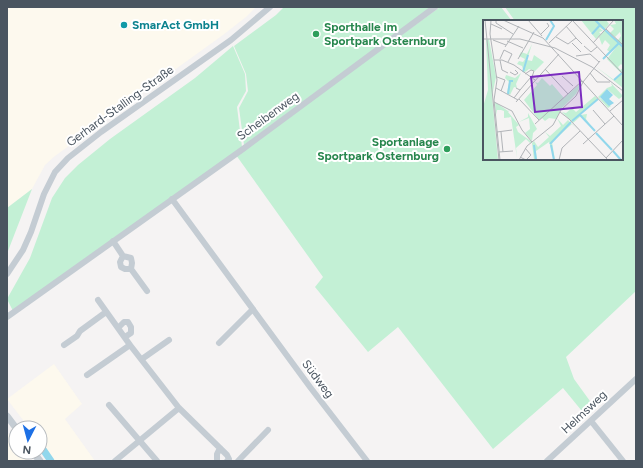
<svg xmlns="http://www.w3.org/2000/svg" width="643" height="468" viewBox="0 0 643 468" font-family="Figtree,sans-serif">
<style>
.commercial{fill:#fdf9ee}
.green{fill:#c3f0d5}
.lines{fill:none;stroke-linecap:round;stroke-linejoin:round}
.canal{stroke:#91d7ec;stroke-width:7}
.minor{stroke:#c4ccd3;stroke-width:6}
.tertiary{stroke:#c4ccd3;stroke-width:7}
.culture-dot{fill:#0f9aa8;stroke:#fff;stroke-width:1.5}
.leisure-dot{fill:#2e9e5b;stroke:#fff;stroke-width:1.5}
.labels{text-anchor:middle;stroke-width:4;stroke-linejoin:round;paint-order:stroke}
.culture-label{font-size:12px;font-weight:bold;fill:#0d838f;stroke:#fff;text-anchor:start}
.leisure-label{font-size:12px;font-weight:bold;fill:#27864d;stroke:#fff;text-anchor:start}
.street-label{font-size:12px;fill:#4a5560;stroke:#fff}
.inset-river{fill:none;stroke:#91d7ec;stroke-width:2}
.inset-road{fill:none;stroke:#b1b4b8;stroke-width:1}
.view{fill:#7b2cbf;fill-opacity:0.15;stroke:#7b2cbf;stroke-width:2}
.inset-edge{fill:none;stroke:#4a5560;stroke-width:2}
</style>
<rect width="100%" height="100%" fill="#f5f3f3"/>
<!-- commercial -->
<path class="commercial" d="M7 7H256L246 17 223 35 55 156 45 165 32 189 7 208Z
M54 364 82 404 65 419 95 461H54L40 443V428H29L7 399Z
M7 432 16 444V452H22L29 461H7Z"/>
<!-- green -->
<path class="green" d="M284 7H432L244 145 239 108 248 91 246 74 234 46 276 15Z
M440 7H501L512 21H484V159H622V21H515L505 7H636V291L566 357 574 379 595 408 586 416 563 388 493 449 398 327 368 352 315 287 323 277 236 155Z
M233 46 245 74 246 91 237 107 242 147 13 311 7 299 30 258 52 198 65 178 78 165 110 139 195 78Z
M32 189 8 251 7 208Z"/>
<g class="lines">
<!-- canal -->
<path class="canal" d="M40 445 51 461"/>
<!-- minor -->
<path class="minor" d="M172 199 310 387 367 461
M113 241 123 256 120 262 121 267 125 269H131L132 263 131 258 123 256
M131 269 147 291
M7 274 23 250 31 232 44 194 55 172 68 158 101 132 231 40 270 7
M98 300 130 345 179 408 227 455 229 459 227 461
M7 317 243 149 435 7
M118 328 124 322H128L131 327V333L125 337
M219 343 253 309
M64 345 77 336 80 331 106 312
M142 359 169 340
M87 375 130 345
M109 405 157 461
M591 421 623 461
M115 461 179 408
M217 461V454L220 448
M238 461 268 430
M547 461 636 379"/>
<!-- tertiary -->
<path class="tertiary" d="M7 416 16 428
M33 452 40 461"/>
</g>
<!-- markers -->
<circle class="culture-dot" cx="124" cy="25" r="4"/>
<g class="leisure-dot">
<circle cx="316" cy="34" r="4"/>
<circle cx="447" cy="149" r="4"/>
</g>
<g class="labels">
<!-- culture labels -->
<g class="culture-label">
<text x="132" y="29">SmarAct GmbH</text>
</g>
<!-- leisure labels -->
<g class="leisure-label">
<text x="324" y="31">Sporthalle im<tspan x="324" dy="14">Sportpark Osternburg</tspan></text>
<text x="439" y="146" text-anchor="end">Sportanlage<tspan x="439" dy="14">Sportpark Osternburg</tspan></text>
</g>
<!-- street labels -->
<g class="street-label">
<text transform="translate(120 106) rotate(-36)" y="4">Gerhard-Stalling-Straße</text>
<text transform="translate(268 116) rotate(-36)" y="4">Scheibenweg</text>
<text transform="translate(318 379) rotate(53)" y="4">Südweg</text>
<text transform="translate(584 412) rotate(-43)" y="4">Helmsweg</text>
</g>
</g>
<!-- overview -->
<g transform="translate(483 20)">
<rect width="140" height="140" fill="#f5f3f3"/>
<path d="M98 0H123L126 4 121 10 115 7 120 11 116 12 118 14 113 19ZM131 0H140V46L138 44 135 47 137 50 140 48V68L112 46 131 60 138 53 124 39 134 26 127 32 124 30 127 25 122 20 119 25 116 17 122 10 135 20 138 16 137 12 132 17 127 13 131 9 127 5 133 4ZM6 19 13 57 9 76 15 140H0V87L5 70 3 20ZM49 24 44 40 49 41 51 35 61 42 52 51 46 49 41 53 39 46 34 44 36 41 40 42 42 39 36 36 38 32 44 34ZM38 53 33 64 34 68 31 67 27 75 24 73 26 62 22 58 23 55 32 58ZM59 58 67 66 69 64 81 78 99 62 93 74 79 88 73 99 66 98 62 101 59 98 56 100 41 80 54 65 52 62 55 63ZM128 63 140 76 136 79 124 69 117 78 128 86 125 88 115 77 124 68 129 66ZM112 76 115 79 97 95 104 94 103 99 111 110 98 96 90 103 79 92 83 93 89 88 93 92ZM12 82 25 91 27 90 25 92 36 105 33 107 35 112 49 122 47 123 43 119 33 128 34 138 28 97 21 98V91L18 90H14L13 95ZM45 93 54 109 50 113 49 121 42 113 47 109 46 98 36 102 45 97ZM74 98 80 105 85 100 96 112 89 104 69 122 72 140 66 122 53 131 54 140H51L49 123 51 121 55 127 66 117 62 112 67 116 78 106Z" fill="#c3f0d5"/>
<path d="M124 69 130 75 126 79 131 83 126 86 117 77Z" fill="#91d7ec"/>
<path class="inset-river" d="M112 0 122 10M122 10 140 27M109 14 117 5M63 20 71 6 67 0M120 39 136 23M40 52 45 35M131 60 140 52M25 74 27 61H30M97 95 112 111M89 101 115 79M113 113 129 130M67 124 88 102M51 125 53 140M68 125 71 140M130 131 138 140"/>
<path class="inset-road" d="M2 0 16 140M8 0 7 14 14 60 11 80 17 140M13 0V3L30 14M20 0 60 18 100 62 93 76 78 90 70 105 44 126 36 140M45 0 59 16M89 0 140 54M8 4 19 9M83 6 93 18M123 9 140 25M58 14 66 6 64 3M73 17 85 24 93 18 99 24M0 19H37L72 28 109 47 140 71M10 20 23 25M24 21 40 28M66 23 90 0M89 23 98 32M110 23 131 0M101 26 108 32 114 27M22 27 36 6M93 36 107 34 116 42M17 39 21 30 29 34 25 42M35 39 51 12M11 40H19L31 45 52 60M17 40 19 50 25 53M117 41 100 62 140 106M62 49 85 74M27 52 32 55 35 53 32 50M107 53 114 62H127M42 54 48 50 51 51 49 57M79 56 90 66M14 57 22 60 18 71M0 60V86M13 68 35 80M37 70 48 57M31 78 37 70 33 68M36 79 56 100M11 82 29 91 39 110 49 122M33 82 76 34M110 90 122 104M127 91 140 80M77 92 86 99 125 140M52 104 99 61M14 112 29 110M18 112 20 132M100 124 131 96M16 132 30 131M37 137 43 140 48 135 42 128M123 138 140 120M76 140 79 128 97 111"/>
<path class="view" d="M96 52 99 87 52 92 48 57Z"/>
<rect width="140" height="140" class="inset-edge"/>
</g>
<!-- border -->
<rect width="643" height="468" fill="none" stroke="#4a5560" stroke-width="16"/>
<!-- north arrow -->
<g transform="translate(28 440) rotate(186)"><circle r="19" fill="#ffffff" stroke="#b7bbbf"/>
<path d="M0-3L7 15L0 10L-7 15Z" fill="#1d70e5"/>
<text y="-6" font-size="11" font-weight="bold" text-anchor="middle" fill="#4a5560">N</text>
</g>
</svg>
